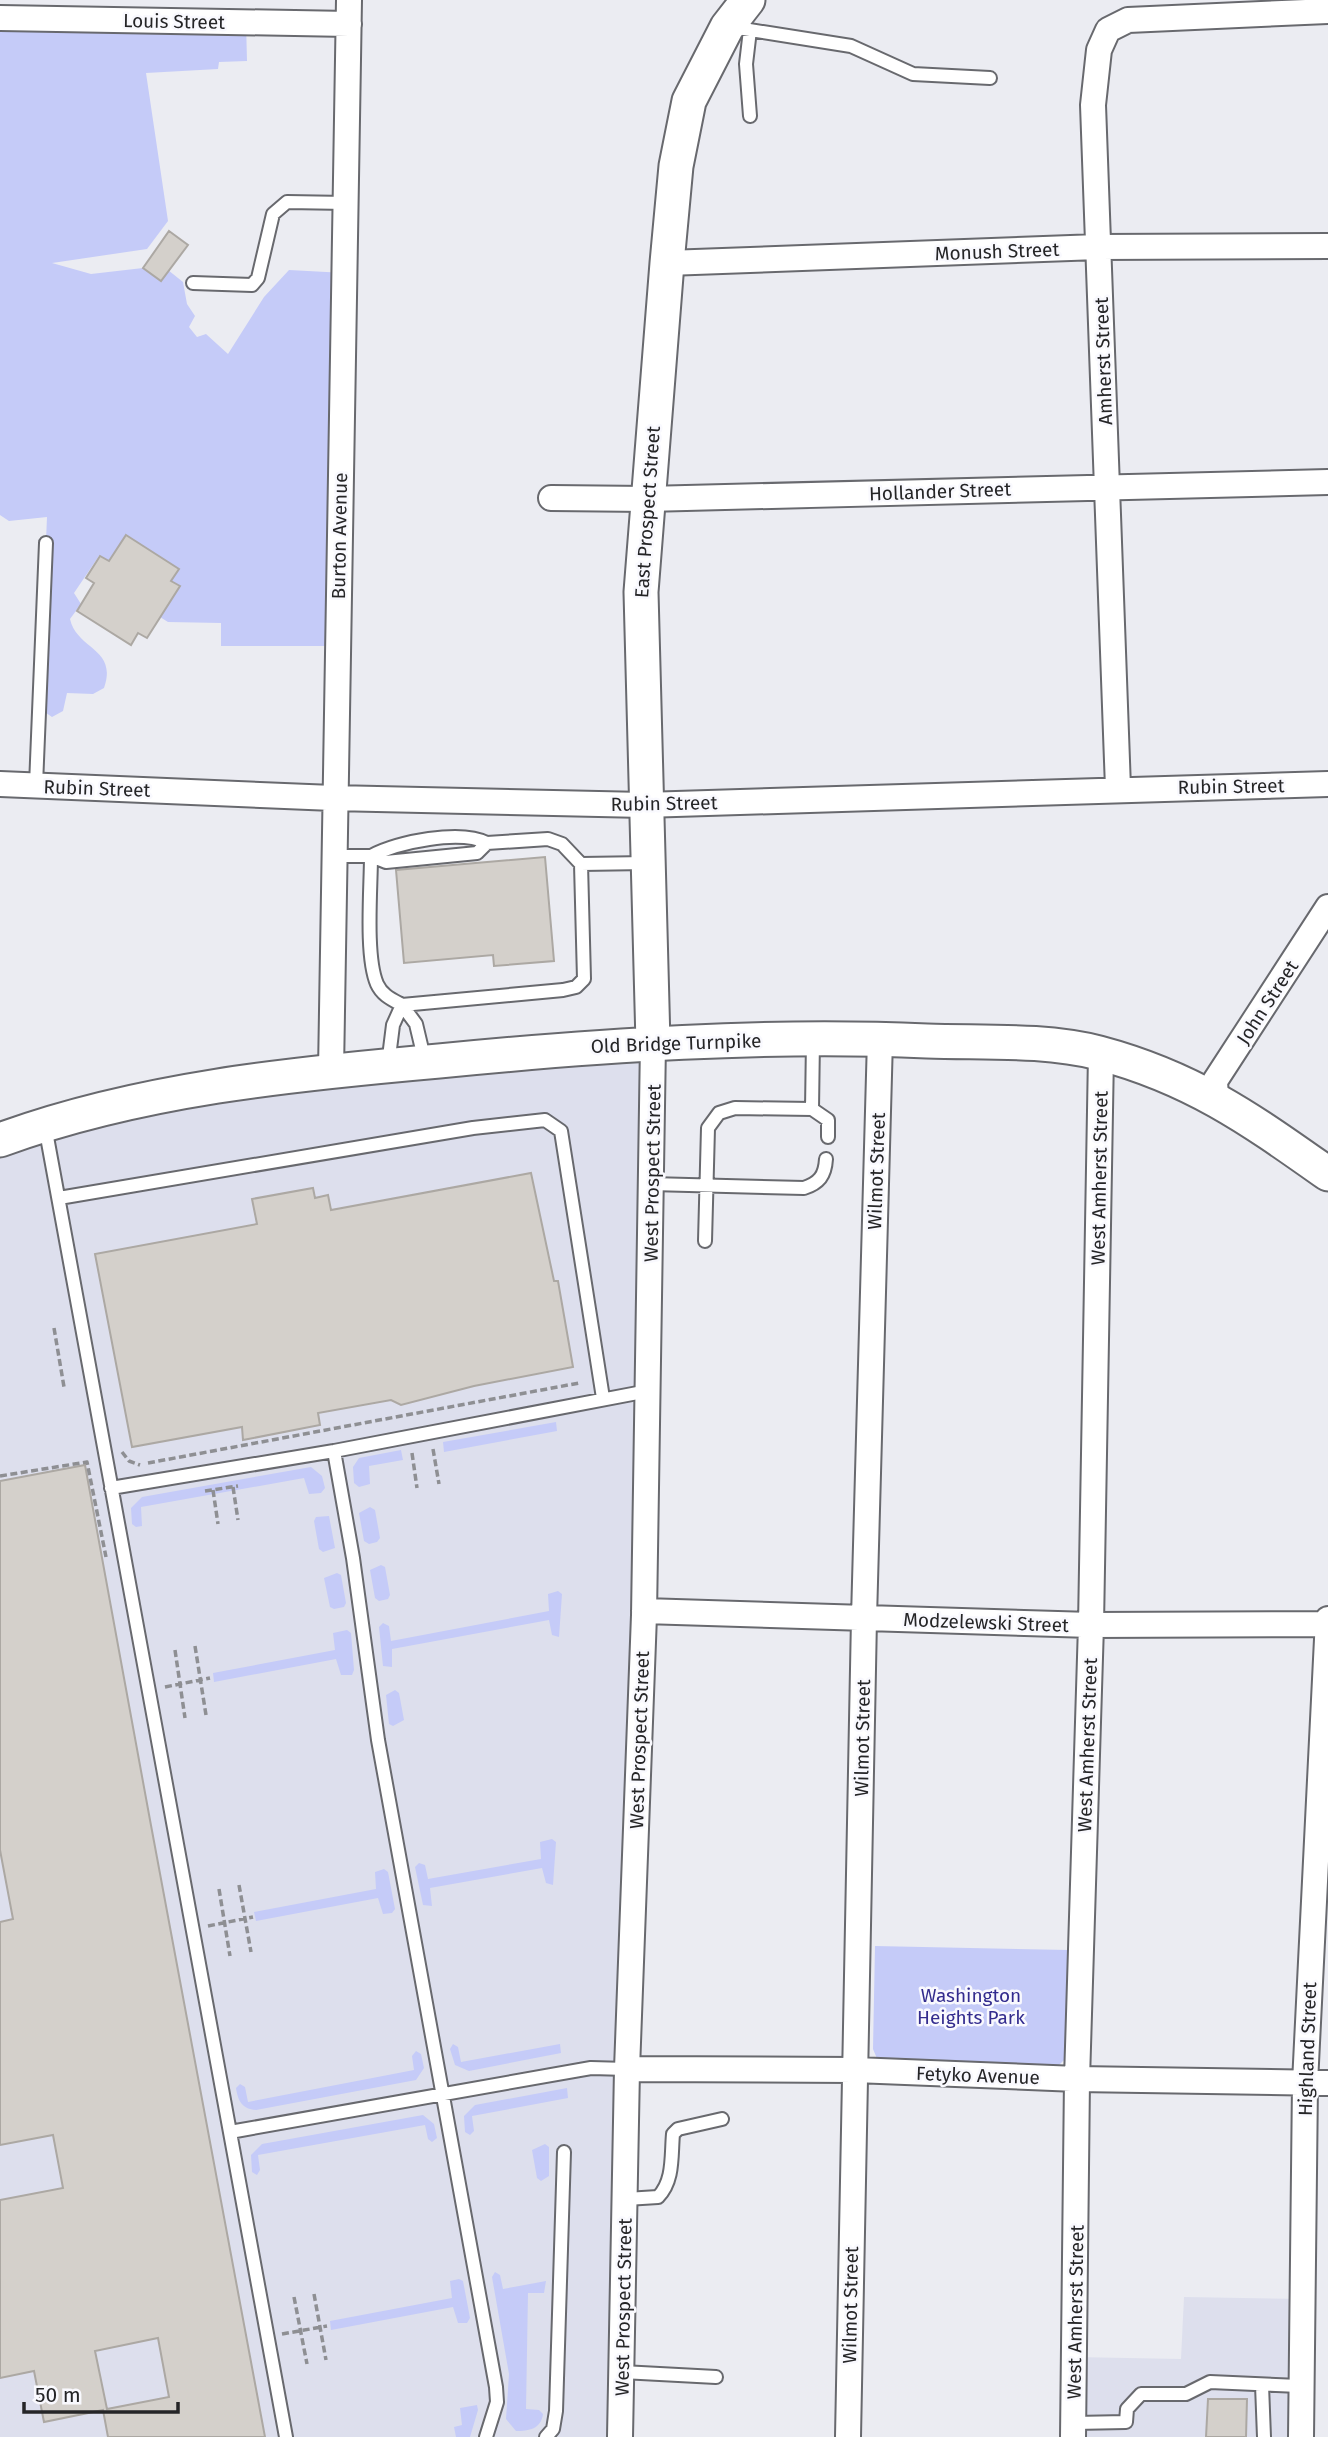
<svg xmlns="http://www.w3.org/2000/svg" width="1328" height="2437" viewBox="0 0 1328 2437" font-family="'Fira Sans',sans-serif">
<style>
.built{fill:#dddfed}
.green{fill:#c5cbf8}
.building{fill:#d4d0cb;stroke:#aca8a3;stroke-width:2;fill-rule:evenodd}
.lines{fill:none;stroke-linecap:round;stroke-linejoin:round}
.lane-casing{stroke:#68696e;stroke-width:16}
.street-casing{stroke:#68696e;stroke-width:28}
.secondary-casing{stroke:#68696e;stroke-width:37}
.path{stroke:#8e8f93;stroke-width:3.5;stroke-dasharray:7 3.5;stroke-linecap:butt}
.lane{stroke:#fff;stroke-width:12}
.street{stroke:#fff;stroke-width:24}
.secondary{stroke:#fff;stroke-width:33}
.labels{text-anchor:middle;stroke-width:5;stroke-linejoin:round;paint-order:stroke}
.street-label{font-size:19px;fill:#252527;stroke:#f9f9fe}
.park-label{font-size:19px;fill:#332c8e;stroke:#f9f9fe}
</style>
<rect width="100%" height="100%" fill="#ebecf2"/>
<!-- built -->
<path class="built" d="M653 1043 620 2437H0V1140L45 1123Z
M1184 2297 1301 2299 1299 2437H1073L1074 2357 1181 2359Z"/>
<!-- green -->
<path class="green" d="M0 18 246 22 247 61 219 62 218 69 146 73 168 221 147 249 52 263 91 274 143 268 161 281 168 270 183 282 187 304 195 316 189 327 197 337 206 334 228 354 264 297 289 270 345 273 337 646H221V623L168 622 160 617 179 586 171 581 179 569 126 535 109 561 99 556 74 593 81 604 70 619C77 650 118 648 104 688L93 694 67 693 63 711 52 717 39 708 47 517 9 521 0 515Z
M556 1422 557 1431 444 1452 443 1442Z
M401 1450 403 1460 369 1466 370 1484 359 1487 354 1483 353 1467 359 1458Z
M311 1467 322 1476 325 1488 321 1493 309 1494 304 1478 141 1507 142 1526 136 1527 132 1524 131 1508 142 1497Z
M370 1507 375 1510 380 1538 377 1542 369 1544 364 1541 359 1513Z
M329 1516 335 1548 323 1552 319 1549 314 1521 316 1517Z
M381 1565 385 1567 390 1595 388 1599 379 1601 375 1598 370 1570Z
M337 1573 341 1575 346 1603 344 1607 334 1609 330 1607 324 1578Z
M558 1591 562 1594 559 1637 552 1635 549 1620 392 1649V1667L383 1666 379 1627 383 1623 389 1626 391 1641 549 1611 548 1594Z
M347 1630 351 1633 354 1670 352 1675H341L336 1659 214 1682 213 1673 335 1650 333 1633Z
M395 1690 399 1693 404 1720 393 1726 389 1724 386 1695Z
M552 1839 556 1842 553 1885 546 1883 542 1868 430 1888 432 1906 423 1905 415 1867 419 1863 425 1865 428 1879 541 1859 540 1842Z
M384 1869 388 1872 395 1909 392 1913 383 1914 378 1898 256 1921 254 1912 376 1889 375 1872Z
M875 1946 1069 1950 1068 2056 1059 2065 878 2061 873 2049Z
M453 2044 458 2047 461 2062 560 2044 561 2053 469 2071 455 2065 450 2049Z
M416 2051 421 2054 424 2068 416 2080 256 2110C242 2109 238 2101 236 2088L240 2084 245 2087 248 2102 414 2070 412 2056Z
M567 2088 568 2098 472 2116 474 2131 470 2135 465 2132 464 2116 475 2105Z
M423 2115 434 2124 437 2138 432 2142 428 2139 425 2125 258 2155 260 2170 257 2175 252 2172 251 2155 262 2144Z
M545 2144 549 2147V2176L541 2181 537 2178 532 2150Z
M495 2272 500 2275 503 2289 546 2281 544 2293H528L526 2409 539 2410 543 2414C541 2429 529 2431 516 2431L506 2419 509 2374 492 2277Z
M459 2279 463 2281 470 2318 467 2323H458L453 2307 331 2330 330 2321 452 2298 450 2281Z
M477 2405 478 2410 470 2437H456L454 2427 462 2425 460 2408Z"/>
<!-- building -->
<path class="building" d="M169 231 188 245 161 281 143 268Z
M126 535 179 569 171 581 180 586 147 638 138 633 131 645 77 611 94 583 86 578 100 556 109 561Z
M545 857 554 961 494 966 493 955 404 963 396 870Z
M531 1173 554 1281H558L573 1367 474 1386 401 1405 391 1400 318 1413 320 1425 243 1440 242 1427 132 1447 95 1254 257 1224 252 1199 313 1188 315 1198 328 1195 331 1210Z
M85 1465 150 1820 265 2437H108L103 2410 44 2422 34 2371 0 2378V2200L63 2188 53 2135 0 2145V1922L13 1919 0 1850V1481ZM158 2338 169 2397 107 2409 95 2351Z
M1208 2399H1247L1246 2437H1206Z"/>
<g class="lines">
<!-- lane casing -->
<g class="lane-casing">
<path id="lane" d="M731 27 851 46 913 74 990 78
M750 30 746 64 750 116
M193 283 252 285 258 278 273 214 287 202 347 203
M36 785 46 543
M333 856H371L386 862 477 853 487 843 548 839 562 844 581 864 584 979 576 987 563 990 402 1005C391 999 382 995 377 984 365 956 371 888 371 856
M371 856C398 842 460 829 487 843
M581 864 647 863
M388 1065 393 1025 402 1005 416 1024 425 1062
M812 1109 828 1120V1137
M45 1126 286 2437
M651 1184 804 1188C819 1183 825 1176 826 1159
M59 1198 473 1128 545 1120 561 1131 603 1398
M705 1241 708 1128 719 1113 735 1108 812 1109 813 1040
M334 1451 353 1558 378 1740 496 2387 497 2402 486 2437
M111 1488 334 1451 648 1391
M230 2132 591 2068 627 2069
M626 2199 658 2197C674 2181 671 2156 673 2134L678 2129 722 2119
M622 2372 716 2377
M1262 2385 1264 2437
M1074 2423 1126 2422 1127 2409 1141 2394H1186L1210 2382 1299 2386
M546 2437 553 2429 556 2411 564 2152"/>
</g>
<!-- street casing -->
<g class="street-casing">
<path id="street" d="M0 18 349 24
M667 263 1098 247 1328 246
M551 498 647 499 1328 482
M0 784 333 798 644 805 1328 784
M1118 788 1093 105 1099 50 1108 30 1128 20 1328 11
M331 1071 349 0
M1216 1099 1215 1081 1328 907
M644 1611 1091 1625 1328 1624
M627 2069 855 2070 1077 2079 1328 2083
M620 2437 627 2069 644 1615 653 1043
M848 2437 864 1618 880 1039
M1073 2437 1077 2079 1091 1625 1101 1054
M1301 2437 1305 2083 1328 1619"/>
</g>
<!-- secondary casing -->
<g class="secondary-casing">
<path id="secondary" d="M653 1043 641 592 667 263 676 166 689 101 727 27 748 0
M0 1140C139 1089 292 1074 439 1061 602 1045 764 1034 927 1041 983 1043 1044 1039 1099 1053 1193 1078 1250 1119 1328 1174"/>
</g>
<!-- path -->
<path class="path" d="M54 1328 64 1387
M433 1449 439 1484
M122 1452 129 1461 140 1465
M412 1453 417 1488
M148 1463 579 1383
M0 1476 87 1462 106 1557
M233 1487 238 1520
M213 1490 218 1524
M205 1491 238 1486
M195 1646 206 1715
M175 1650 185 1718
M165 1687 210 1678
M239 1885 251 1952
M219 1889 230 1956
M208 1926 253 1917
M314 2294 326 2360
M294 2297 307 2364
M282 2334 327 2326"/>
<!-- lane -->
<use href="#lane" class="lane"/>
<!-- street -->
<use href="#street" class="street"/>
<!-- secondary -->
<use href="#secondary" class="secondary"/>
</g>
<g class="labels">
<!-- street labels -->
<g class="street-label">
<text transform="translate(174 21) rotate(1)" y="7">Louis Street</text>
<text transform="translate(997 251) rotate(-2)" y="7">Monush Street</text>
<text transform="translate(1103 361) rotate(-92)" y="7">Amherst Street</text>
<text transform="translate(940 491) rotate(-2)" y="7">Hollander Street</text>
<text transform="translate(647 512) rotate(-86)" y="7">East Prospect Street</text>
<text transform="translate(339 536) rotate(-89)" y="7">Burton Avenue</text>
<text transform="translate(1231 786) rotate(-1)" y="7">Rubin Street</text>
<text transform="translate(97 788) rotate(2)" y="7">Rubin Street</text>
<text transform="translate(664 803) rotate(-1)" y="7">Rubin Street</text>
<text transform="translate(1267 1002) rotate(-57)" y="7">John Street</text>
<text transform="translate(676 1043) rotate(-2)" y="7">Old Bridge Turnpike</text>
<text transform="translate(876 1171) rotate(-88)" y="7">Wilmot Street</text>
<text transform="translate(652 1173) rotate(-89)" y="7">West Prospect Street</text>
<text transform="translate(1099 1178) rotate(-89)" y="7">West Amherst Street</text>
<text transform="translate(986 1622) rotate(2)" y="7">Modzelewski Street</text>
<text transform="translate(862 1738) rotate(-89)" y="7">Wilmot Street</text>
<text transform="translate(639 1740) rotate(-88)" y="7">West Prospect Street</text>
<text transform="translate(1087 1745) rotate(-88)" y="7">West Amherst Street</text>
<text transform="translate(1307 2049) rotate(-88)" y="7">Highland Street</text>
<text transform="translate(978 2075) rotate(2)" y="7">Fetyko Avenue</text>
<text transform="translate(850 2305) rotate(-89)" y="7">Wilmot Street</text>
<text transform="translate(623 2307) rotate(-89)" y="7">West Prospect Street</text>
<text transform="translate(1075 2312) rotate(-89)" y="7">West Amherst Street</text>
</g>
<!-- park labels -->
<g class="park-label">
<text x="971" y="2002">Washington<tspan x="971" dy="22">Heights Park</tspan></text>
</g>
</g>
<!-- scale -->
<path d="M24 2402v10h154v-10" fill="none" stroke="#252527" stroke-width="3.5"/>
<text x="35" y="2402" font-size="21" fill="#252527" stroke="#f9f9fe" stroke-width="5" paint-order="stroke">50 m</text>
</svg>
